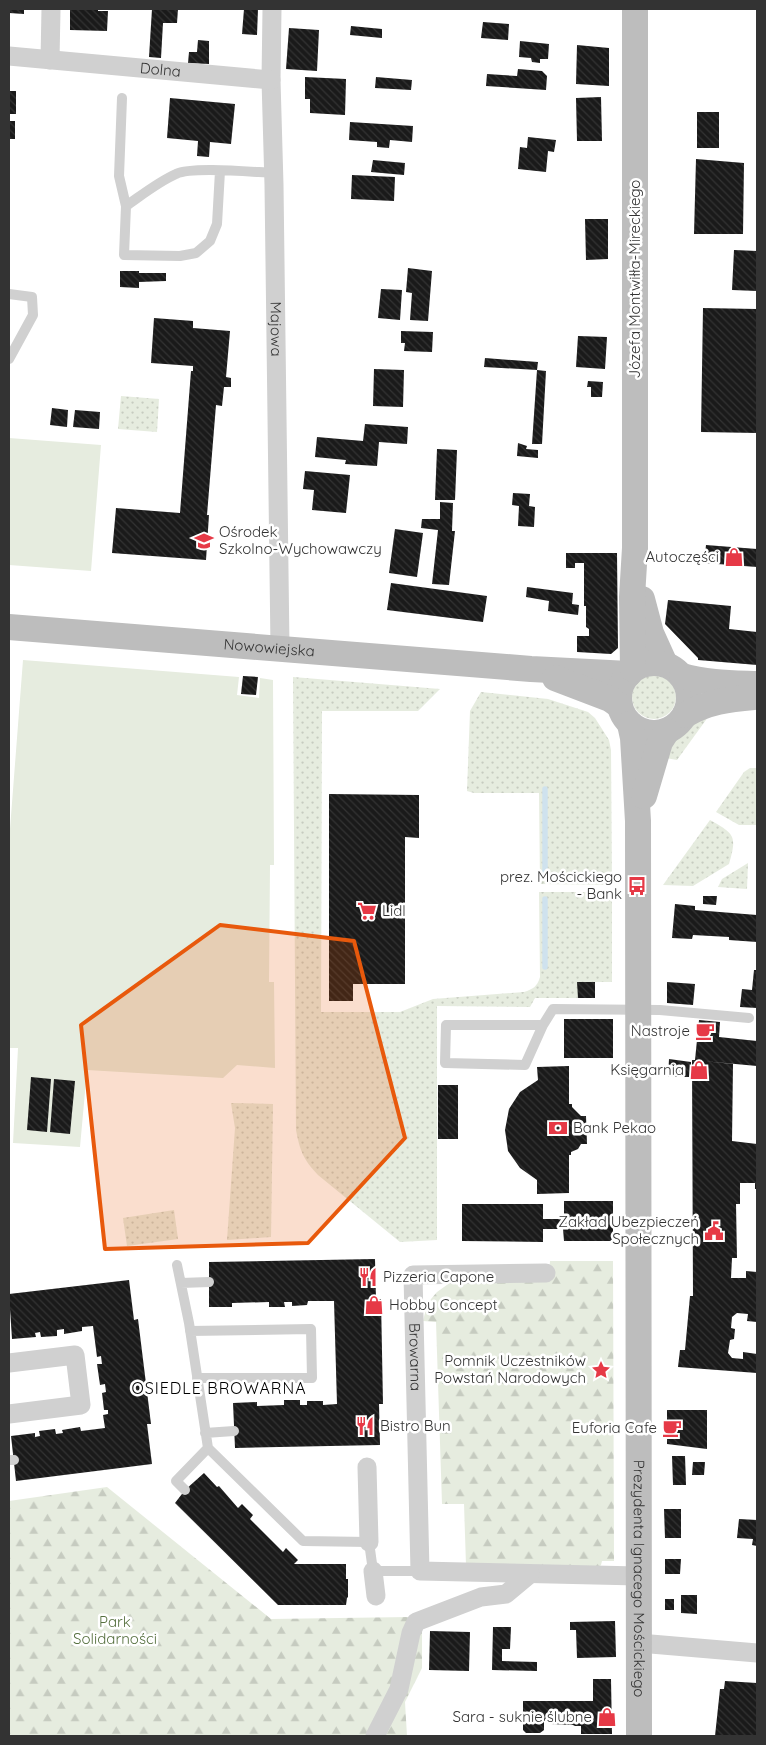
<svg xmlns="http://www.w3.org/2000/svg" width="766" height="1745" viewBox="0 0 766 1745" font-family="Quicksand,sans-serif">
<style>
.green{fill:url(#green-dots)}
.forest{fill:url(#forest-firs)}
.pitch{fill:#e6ecdf}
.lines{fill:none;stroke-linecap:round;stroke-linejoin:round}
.stream{stroke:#cfe2ee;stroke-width:5.5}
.building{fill:url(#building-back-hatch)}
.lane{stroke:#d0d0d0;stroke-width:10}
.street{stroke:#d0d0d0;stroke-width:19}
.secondary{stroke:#bdbdbd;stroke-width:26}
.marked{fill:#e8590c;fill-opacity:0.2;stroke:#e8590c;stroke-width:4;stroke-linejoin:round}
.labels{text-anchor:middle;stroke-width:5;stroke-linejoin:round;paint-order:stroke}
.street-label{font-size:15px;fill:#333;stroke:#fff}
.poi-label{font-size:15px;fill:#333;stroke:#fff;text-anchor:end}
.park-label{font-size:15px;fill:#56703f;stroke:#fff}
.neighbourhood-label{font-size:16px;letter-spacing:1px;fill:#000;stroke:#fff}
</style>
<defs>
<pattern id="green-dots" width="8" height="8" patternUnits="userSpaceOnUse" patternTransform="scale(1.25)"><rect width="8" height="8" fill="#e6ecdf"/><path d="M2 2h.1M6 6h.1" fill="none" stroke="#c6cbc0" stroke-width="1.8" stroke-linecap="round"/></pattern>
<pattern id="forest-firs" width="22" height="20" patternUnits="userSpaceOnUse" patternTransform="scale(1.25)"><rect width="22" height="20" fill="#e6ecdf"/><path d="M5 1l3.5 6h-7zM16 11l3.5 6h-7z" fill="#c6cbc0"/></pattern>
<pattern id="building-back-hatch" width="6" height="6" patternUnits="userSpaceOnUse" patternTransform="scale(1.25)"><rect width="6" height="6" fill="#1a1a1a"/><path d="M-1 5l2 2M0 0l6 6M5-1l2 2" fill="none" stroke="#333"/></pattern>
</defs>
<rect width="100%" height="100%" fill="#fff"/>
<!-- green -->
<path class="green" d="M121 396 159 399 157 432 118 429Z
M632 697a22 22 0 1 1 44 0a22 22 0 1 1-44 0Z
M293 677 440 689 418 711H322L321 1012H400L433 999 524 992C533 989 537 987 540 977L539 892H612V982H578V998H535L530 1007 437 1006V1240L400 1242 318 1175C303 1159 300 1151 296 1130Z
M481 692 548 699 588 712 595 718 609 740 611 750 612 885 540 884 539 793H474L467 791 470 711Z
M711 713 677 760 660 757 671 739 685 729 692 720Z
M750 768H757V825H739L716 812 744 772Z
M710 820C735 834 737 836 729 864L693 886 663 885Z
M748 863 747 889 718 887 722 879Z
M231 1103 273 1104 271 1237 227 1240 235 1128Z
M174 1210 178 1239 127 1246 123 1218Z"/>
<!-- forest -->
<path class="forest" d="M550 1261H613L614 1561H602L601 1565 597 1569 466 1565 464 1504H442L436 1322 423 1321 426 1309 431 1299 437 1292 451 1282 549 1279Z
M107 1487 271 1619 409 1617 422 1631V1668L405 1702 407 1736H9V1501Z"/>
<!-- pitch -->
<path class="pitch" d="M9 438 101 445 91 571 9 565Z
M23 660 239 677 237 695 259 698 260 678 273 680 274 865H270L269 982H274L275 1068 237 1065 223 1078 87 1070 80 1147 13 1143 18 1048H9V842Z"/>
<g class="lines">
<!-- stream -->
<path class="stream" d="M545 877V789
M545 899V967"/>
</g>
<!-- building -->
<path class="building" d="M9 9H24V14L9 13Z
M70 9H98V11H108L107 31 70 30Z
M152 9H178L177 23H163L161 58 149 57Z
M244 9H258L257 35 242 34Z
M483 22 509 24 508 40 481 38Z
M351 26 382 29V38L350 35Z
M289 28 319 30 317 71 286 69Z
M198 40 209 41V64L188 63 189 52H197Z
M520 41 549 44 548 59H540V63L532 62 531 58 519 57Z
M577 45 609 48V86L576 84Z
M518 69 542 71 547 76 546 90 486 86 487 74 517 76Z
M305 77 346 79 345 115 310 113V99H305Z
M376 77 412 80 411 90 375 88Z
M9 91H16V114H9Z
M601 97 602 141H577L576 98Z
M170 98 235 104 231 144 210 142 209 157 197 156 198 141 167 138Z
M697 112H719V148H697Z
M9 121H15V139H9Z
M350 122 413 126 412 142 390 140 389 148 377 147V142L349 140Z
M528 137 556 140 554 152 548 151 546 172 518 169 520 147 527 148Z
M696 159 744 163 743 234H694Z
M373 160 405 163 404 175 371 172Z
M352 175 395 177 394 201 351 199Z
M585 219H608V259L586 260Z
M734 250 757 251V291L732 290Z
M408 268 432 271 428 321 410 320 412 293 406 292Z
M120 271H139V273H166V281L139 282V288L120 287Z
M381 289 402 290 400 320 378 318Z
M703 308 757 309V433L701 432Z
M154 318 193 321V328L230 331 226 377 231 378V387H224L222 406 216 405 207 515H209L206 560 112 553 116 508 180 513 191 371H193V366L151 363Z
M401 331 433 332 432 352 404 351 405 343H401Z
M578 336 607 337 605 369 576 367Z
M485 358 538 362 537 370 484 367Z
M374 369 404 370 403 407 373 406Z
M537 370 546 371 542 444H532Z
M588 381 603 382 602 397H591V387H587Z
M52 408 68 410 67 427 50 425Z
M75 410 100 412 99 429 73 427Z
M365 424 408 427 407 444 379 442 377 466 345 464 346 460 315 457 317 437 363 441Z
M518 443 527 446 526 449 538 450V458L517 456Z
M437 449 457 450 455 500H435Z
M305 471 350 475 346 513 312 510 314 490 303 489Z
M513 493 530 494 529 506 535 507 534 527 518 526 519 506 512 505Z
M440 502 453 503 452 531H455L449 585 432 584 438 530 421 528 422 519H440Z
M395 529 423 533 417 577 389 573Z
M706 545 757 549V567L704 563Z
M566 553H617L618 648 611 654 577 652V636H589V629L586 627V606H584V563H575V568H566Z
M391 583 487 596 483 622 387 610Z
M527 587 573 593 572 604 579 605 578 615 548 611 549 601 526 597Z
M668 600 731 606 729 629 757 632V665L698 660V658L665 624Z
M243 676 258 677 256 695 241 694Z
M329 794 419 795V838L405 837V984H353V1001H329Z
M703 896H717L716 905 703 904Z
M675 904 695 906V910L757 915V942L729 940V937L693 935 692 939 672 938Z
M754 970H757V1008L740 1007 742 989 752 990Z
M577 982H595V998H578Z
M667 982 695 984 693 1005 667 1003Z
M564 1019H613V1058H564Z
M699 1020 720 1022 719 1037 757 1041V1066L703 1061 733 1064 732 1141 757 1144V1189H755V1183H740V1204H736L737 1258H732L731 1278H746V1271L757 1272V1322L747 1321 748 1314 737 1313 732 1317 731 1328 735 1329 734 1339 730 1340 728 1353 732 1358 743 1359V1352L757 1354V1373L678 1367 680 1350H685L690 1296H693L692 1060H695Z
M669 1059 691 1062V1077H668Z
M569 1066V1104H572V1107L581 1116H586L587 1144H581L578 1149 571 1152V1155H569V1193L537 1194V1180L520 1168 508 1151 505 1130 509 1109 520 1092 538 1080 537 1067Z
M31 1077 51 1079 47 1132 27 1130Z
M54 1079 75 1081 70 1134 50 1132Z
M438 1085H458V1139H438Z
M564 1201H613V1241H564L563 1229H543V1242L462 1241V1204H543V1219H564Z
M375 1259 376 1299H381L383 1404H379L380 1445 235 1448 233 1403 257 1402V1406L284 1405V1400H300V1405H307V1401H323V1405L337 1404 334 1301H308L307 1305 292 1306V1302H284L285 1307H269V1302L232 1303V1307H209V1262Z
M129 1280 134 1320 138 1319 151 1424H147L152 1464 16 1481 11 1436 35 1433V1437L40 1436 39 1431 55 1429 56 1434 63 1433 62 1430 80 1427 81 1431 105 1428 103 1415 108 1414V1410H104L102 1393 106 1392 105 1384 100 1385 97 1364H102L101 1356 97 1357 93 1326 82 1327V1331L64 1334V1329L57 1330V1336L41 1337 40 1332 35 1333 36 1337 12 1339 9 1294Z
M667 1410H707V1449L667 1444Z
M672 1456H685L686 1485H673Z
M693 1462H705L704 1475H692Z
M204 1473 217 1487 219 1486 238 1508 242 1504 253 1515 250 1519 283 1552 286 1548 298 1560 294 1564H346V1579H348V1597L347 1598 346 1605H278L175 1503 185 1490Z
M664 1509H681V1538H665Z
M739 1519 757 1520V1546L752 1545 753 1539 737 1538Z
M665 1559H681L680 1574H665Z
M681 1595H697V1614L681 1613Z
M665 1599H674V1610H665Z
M615 1621 616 1657 577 1658 576 1630H570V1622Z
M493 1627H511L510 1649H502V1661L537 1662V1671L492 1670Z
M430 1631 470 1632 469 1671 429 1670Z
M593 1679H611L612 1734H581V1726H575L573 1725 551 1724 550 1721H544V1730L540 1733H526L523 1730V1701H593Z
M725 1681 757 1683V1736H715L720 1689H724Z"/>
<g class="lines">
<!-- lane -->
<path class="lane" d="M122 98 119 176 126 206
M220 171 217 224 210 241 196 253 180 256 124 255 126 206C142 195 158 182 176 174 192 166 252 172 273 173
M9 294 32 297 33 315 9 359
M543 1025 525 1065 445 1063 446 1025H543L553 1009 660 1010 749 1018
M177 1265 189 1323 208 1448 303 1541 369 1542 373 1571H420
M181 1283 209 1282
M190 1331 311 1329 312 1378H197
M205 1433 234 1431
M9 1460H14
M185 1490 176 1481 208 1448"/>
<!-- street -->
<g class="street">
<path id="s1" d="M272 9 271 80 274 185 280 648"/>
<path id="s2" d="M9 56 271 80"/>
<path d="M50 60 51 9"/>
<path id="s3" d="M546 1273 413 1275 420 1571 638 1576"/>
<path d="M9 1363 75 1355 81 1405 9 1414"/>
<path d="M367 1467 369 1542"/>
<path d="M373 1571 376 1596"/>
<path d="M639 1643 757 1653"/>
<path d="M375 1736 399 1689 411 1633 416 1622 481 1597 506 1594 530 1574"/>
</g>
<!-- secondary -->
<g class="secondary">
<path d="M642 599 651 633 665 664"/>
<path id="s4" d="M9 627 531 669 629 674"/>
<circle cx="654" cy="698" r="35"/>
<path d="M633 669 632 597 635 548V9"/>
<path d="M682 676C707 683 732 683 757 684"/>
<path d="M555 678 610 699 620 706"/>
<path d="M685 715C707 702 729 699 754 697"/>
<path id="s5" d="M630 724 633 738 638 821 639 1736"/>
<path d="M644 796 660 742 667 731"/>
</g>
</g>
<!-- marked area -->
<path class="marked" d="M220 925 354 941 405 1138 308 1243 105 1249 81 1025Z"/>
<!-- icons -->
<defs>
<g id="school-bare" transform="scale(1.5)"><path d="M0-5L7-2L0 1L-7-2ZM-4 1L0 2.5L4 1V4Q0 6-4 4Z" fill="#e63946" stroke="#fff" stroke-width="2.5" paint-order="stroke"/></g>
<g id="shop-bare" transform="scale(1.5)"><path d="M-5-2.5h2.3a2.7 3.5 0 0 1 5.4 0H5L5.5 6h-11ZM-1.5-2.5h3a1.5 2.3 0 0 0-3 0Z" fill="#e63946" stroke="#fff" stroke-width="2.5" paint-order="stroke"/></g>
<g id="bus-bare" transform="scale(1.5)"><path d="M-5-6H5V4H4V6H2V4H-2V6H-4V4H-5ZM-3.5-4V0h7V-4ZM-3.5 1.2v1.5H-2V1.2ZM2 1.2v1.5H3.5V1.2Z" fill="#e63946" stroke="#fff" stroke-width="2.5" paint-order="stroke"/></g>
<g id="supermarket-bare" transform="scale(1.5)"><path d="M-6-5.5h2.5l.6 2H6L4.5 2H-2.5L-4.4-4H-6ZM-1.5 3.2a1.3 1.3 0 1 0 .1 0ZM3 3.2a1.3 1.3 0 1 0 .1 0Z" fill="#e63946" stroke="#fff" stroke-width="2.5" paint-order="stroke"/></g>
<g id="cafe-bare" transform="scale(1.5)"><path d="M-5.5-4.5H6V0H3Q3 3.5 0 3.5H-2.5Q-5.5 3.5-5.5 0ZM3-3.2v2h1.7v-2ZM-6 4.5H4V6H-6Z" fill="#e63946" stroke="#fff" stroke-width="2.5" paint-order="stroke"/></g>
<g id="bank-bare" transform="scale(1.5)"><path d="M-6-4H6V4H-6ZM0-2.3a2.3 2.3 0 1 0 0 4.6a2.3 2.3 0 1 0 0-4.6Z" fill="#e63946" stroke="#fff" stroke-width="2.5" paint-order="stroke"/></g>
<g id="civic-bare" transform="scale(1.5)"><path d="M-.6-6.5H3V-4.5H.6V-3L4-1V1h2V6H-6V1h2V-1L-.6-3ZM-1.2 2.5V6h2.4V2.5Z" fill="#e63946" stroke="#fff" stroke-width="2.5" paint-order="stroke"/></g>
<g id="restaurant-bare" transform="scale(1.5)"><path d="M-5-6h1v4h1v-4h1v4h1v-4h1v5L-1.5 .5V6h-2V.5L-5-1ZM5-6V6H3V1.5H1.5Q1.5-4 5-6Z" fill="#e63946" stroke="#fff" stroke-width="2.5" paint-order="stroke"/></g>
<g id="sight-bare" transform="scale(1.5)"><path d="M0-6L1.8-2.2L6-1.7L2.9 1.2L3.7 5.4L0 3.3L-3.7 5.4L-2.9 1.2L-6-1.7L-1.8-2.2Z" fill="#e63946" stroke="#fff" stroke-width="2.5" paint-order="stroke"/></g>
</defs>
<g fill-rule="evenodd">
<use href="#school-bare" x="204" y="541"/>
<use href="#shop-bare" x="734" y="557"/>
<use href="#bus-bare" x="637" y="886"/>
<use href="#supermarket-bare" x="367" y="911"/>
<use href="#cafe-bare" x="705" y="1031"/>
<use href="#shop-bare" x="699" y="1070"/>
<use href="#bank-bare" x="558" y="1128"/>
<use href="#civic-bare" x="714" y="1231"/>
<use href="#restaurant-bare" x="368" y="1277"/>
<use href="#shop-bare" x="374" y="1305"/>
<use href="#sight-bare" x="601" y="1370"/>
<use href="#restaurant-bare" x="365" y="1426"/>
<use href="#cafe-bare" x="672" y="1428"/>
<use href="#shop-bare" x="607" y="1717"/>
</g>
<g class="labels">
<!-- street labels -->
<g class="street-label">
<text dy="5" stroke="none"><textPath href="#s2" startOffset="152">Dolna</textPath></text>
<text transform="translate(635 279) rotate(-90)" y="5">Józefa Montwiłła-Mireckiego</text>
<text dy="5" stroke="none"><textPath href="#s1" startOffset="320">Majowa</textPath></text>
<text dy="5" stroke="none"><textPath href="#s4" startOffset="261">Nowowiejska</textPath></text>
<text dy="5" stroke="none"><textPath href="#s3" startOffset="215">Browarna</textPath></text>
<text dy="5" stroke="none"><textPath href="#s5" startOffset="855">Prezydenta Ignacego Mościckiego</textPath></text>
</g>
<!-- poi labels -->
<g class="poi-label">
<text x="219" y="537" text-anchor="start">Ośrodek<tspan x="219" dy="17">Szkolno-Wychowawczy</tspan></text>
<text x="719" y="562">Autoczęści</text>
<text x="622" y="882">prez. Mościckiego<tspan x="622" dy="17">- Bank</tspan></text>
<text x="382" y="916" text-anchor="start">Lidl</text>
<text x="690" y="1036">Nastroje</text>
<text x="684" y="1075">Księgarnia</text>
<text x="573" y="1133" text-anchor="start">Bank Pekao</text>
<text x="699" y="1227">Zakład Ubezpieczeń<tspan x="699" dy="17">Społecznych</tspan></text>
<text x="383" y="1282" text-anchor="start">Pizzeria Capone</text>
<text x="389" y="1310" text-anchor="start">Hobby Concept</text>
<text x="586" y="1366">Pomnik Uczestników<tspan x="586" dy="17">Powstań Narodowych</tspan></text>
<text x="380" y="1431" text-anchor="start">Bistro Bun</text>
<text x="657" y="1433">Euforia Cafe</text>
<text x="592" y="1722">Sara - suknie ślubne</text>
</g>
<!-- park labels -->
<g class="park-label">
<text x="115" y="1627">Park<tspan x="115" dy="17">Solidarności</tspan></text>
</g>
<!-- neighbourhood labels -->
<g class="neighbourhood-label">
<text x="219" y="1394">OSIEDLE BROWARNA</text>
</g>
</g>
<!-- border -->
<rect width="766" height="1745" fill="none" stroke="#333333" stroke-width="20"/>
</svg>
